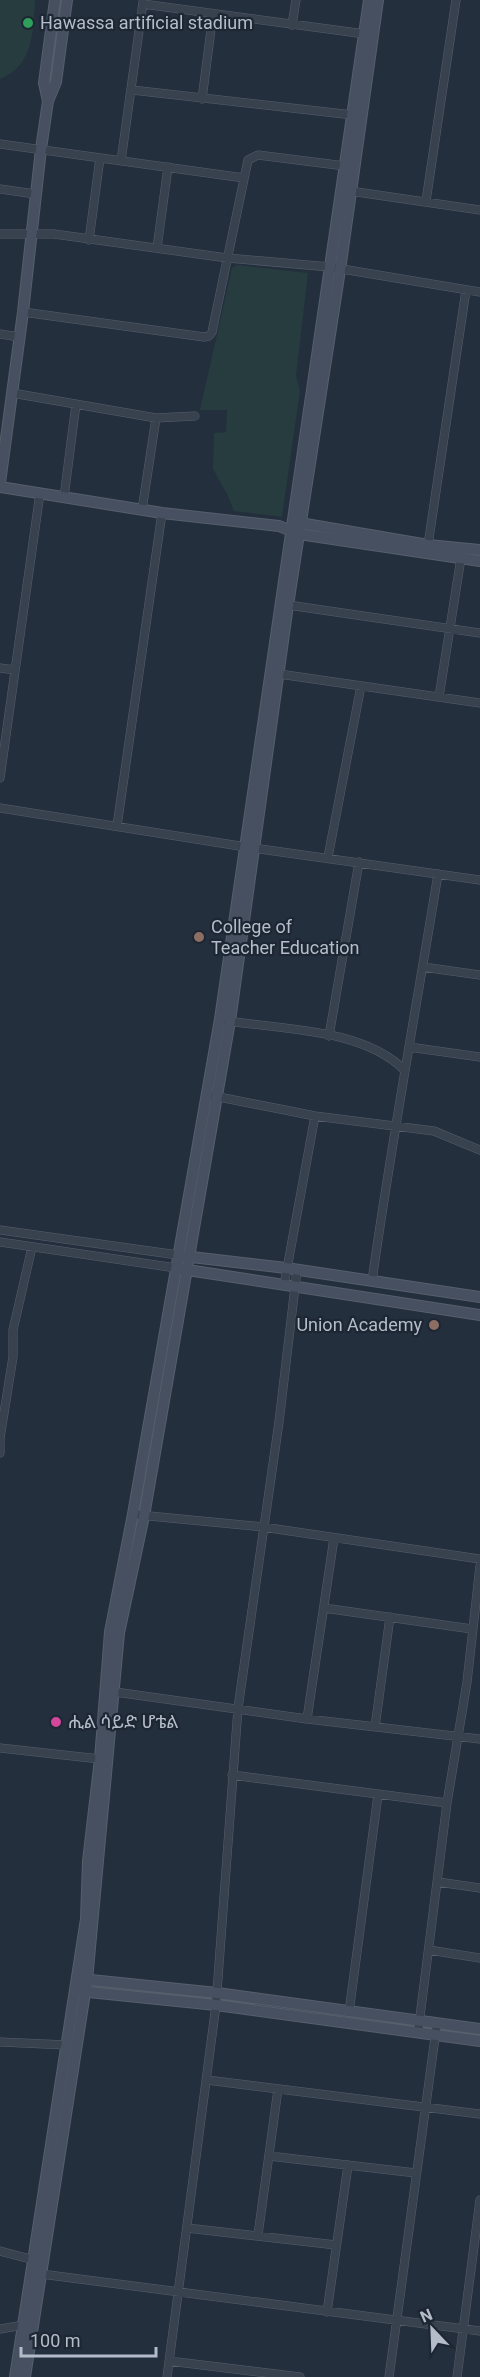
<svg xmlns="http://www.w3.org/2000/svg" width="480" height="2377" viewBox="0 0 480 2377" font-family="Roboto,'Noto Sans Ethiopic',sans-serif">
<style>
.green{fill:#263c3f}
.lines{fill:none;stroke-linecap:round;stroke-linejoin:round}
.street-casing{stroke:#565f6c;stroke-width:9}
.secondary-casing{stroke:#565f6c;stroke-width:12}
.street{stroke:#38414e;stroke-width:8}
.secondary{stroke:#465061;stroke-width:10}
.leisure-dot{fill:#2e9e5b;stroke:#1d2633;stroke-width:2}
.education-dot{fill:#8d6e63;stroke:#1d2633;stroke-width:2}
.hotel-dot{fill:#d1479c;stroke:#1d2633;stroke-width:2}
.labels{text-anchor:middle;stroke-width:4.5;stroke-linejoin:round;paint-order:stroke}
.poi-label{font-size:18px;fill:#b4bcc9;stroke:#1d2633;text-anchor:start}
</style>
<rect width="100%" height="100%" fill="#242f3e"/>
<!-- green -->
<path class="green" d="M0 0H35C33 30 34 66 0 79Z
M237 265 308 273 296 376 300 391 282 517 234 511 227 494 213 469 214 433 226 432 227 410H200L232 268Z"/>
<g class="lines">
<!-- street casing -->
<g class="street-casing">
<path id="street" d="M143 4 365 34
M292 25 296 0
M132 90 353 115
M202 99 213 14
M0 144 244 178
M121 161 143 2
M0 189 35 194
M350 191 480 210
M426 201 456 0
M0 234H54L227 258 330 267 480 292
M89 240 100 158
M157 248 168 167
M23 312 204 337 209 336 212 332 248 160 258 155 345 166
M0 334 19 337
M12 393 156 418 195 416
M64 497 76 404
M142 510 156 418
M428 545 466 290
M288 605 480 633
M0 668 15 670
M279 674 480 703
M439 697 461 558
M0 778 40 493
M0 808 246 847 480 880
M117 826 162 513
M328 857 361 686
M423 967 480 975
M227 1021C281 1029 366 1029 405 1071
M329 1036 359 862
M409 1047 480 1057
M214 1096 315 1116 434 1131 480 1150
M0 1230 178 1255
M0 1242 176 1268
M372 1281C391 1145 416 1009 438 874
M284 1285 315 1116
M0 1453V1438L13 1357V1330L32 1247
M139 1515 263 1527 480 1559
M324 1608 472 1629
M115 1692 307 1719 480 1739
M307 1719 334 1538
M375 1727 390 1617
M0 1748 100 1759
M232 1775 447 1803
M438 1882 480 1888
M429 1950 480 1958
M349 2012 378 1795
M418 2032 447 1803 467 1682 480 1566
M0 2042 67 2045
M207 2080 480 2114
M269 2156 416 2173
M187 2228 336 2245
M258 2235 278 2089
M0 2251 34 2260
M41 2274 480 2331
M327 2312 348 2165
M0 2329 24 2325
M169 2361 300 2377
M167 2377 216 2005 238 1708 279 1422 297 1270
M389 2377 437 2023
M457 2377 480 2200"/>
</g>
<!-- secondary casing -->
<g class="secondary-casing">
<path id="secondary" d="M48 101 44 83 55 0
M0 483 23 312 41 149 48 101 56 82 67 0
M0 487 162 513 279 526 299 534 480 561
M294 522 428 545 480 550
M183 1256 286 1268 480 1297
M181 1269 480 1315
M81 1979 217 1993 480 2029
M79 1991 216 2005 480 2041
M15 2377 86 1919 88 1861 100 1759 110 1632 133 1514 220 1019 369 0
M25 2377 87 1980 119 1633 144 1516 230 1021 288 605 340 270 378 0"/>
</g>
<!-- street -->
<use href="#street" class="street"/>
<!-- secondary -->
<use href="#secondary" class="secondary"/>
</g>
<!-- markers -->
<circle class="leisure-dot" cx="28" cy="23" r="6"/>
<g class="education-dot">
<circle cx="199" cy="937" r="6"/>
<circle cx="434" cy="1325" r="6"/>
</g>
<circle class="hotel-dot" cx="56" cy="1722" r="6"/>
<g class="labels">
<!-- poi labels -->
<g class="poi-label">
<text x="40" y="29">Hawassa artificial stadium</text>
<text x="211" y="933">College of<tspan x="211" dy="21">Teacher Education</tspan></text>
<text x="422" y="1331" text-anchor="end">Union Academy</text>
<text x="68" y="1728">ሒል ሳይድ ሆቴል</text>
</g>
</g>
<!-- north arrow -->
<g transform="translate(432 2329) rotate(337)" stroke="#1d2633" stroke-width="4.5" paint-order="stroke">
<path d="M0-4.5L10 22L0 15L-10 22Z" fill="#b4bcc9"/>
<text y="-9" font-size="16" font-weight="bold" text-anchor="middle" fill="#b4bcc9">N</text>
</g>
<!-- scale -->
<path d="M21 2347v9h135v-9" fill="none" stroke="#b4bcc9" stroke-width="3"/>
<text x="30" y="2347" font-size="18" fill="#b4bcc9" stroke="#1d2633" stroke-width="4.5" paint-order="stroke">100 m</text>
</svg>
